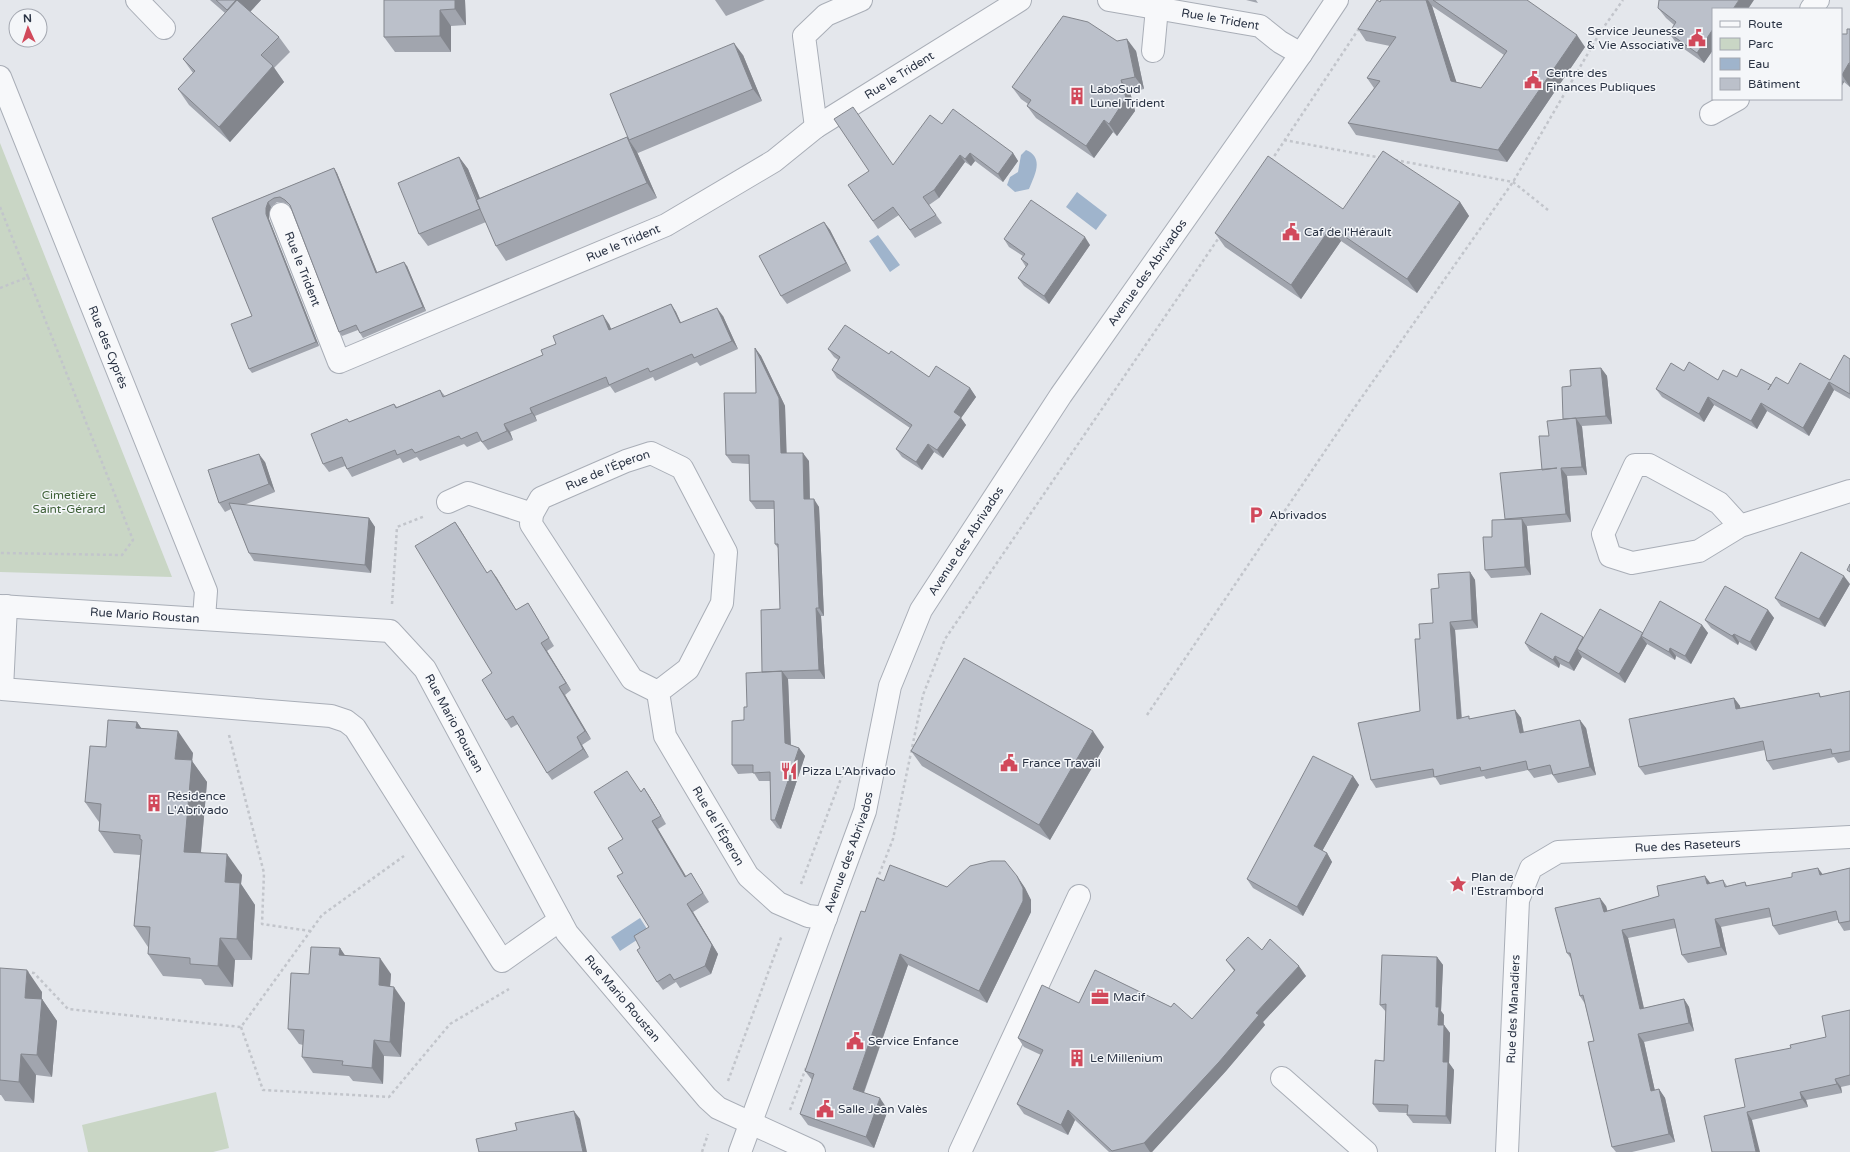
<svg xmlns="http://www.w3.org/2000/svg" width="1850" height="1152" viewBox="0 0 1850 1152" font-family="'Varela Round',sans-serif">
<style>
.green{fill:#c9d6c5}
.water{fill:#9fb4cc}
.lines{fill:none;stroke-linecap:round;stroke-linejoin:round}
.minor-casing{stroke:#a9aeb7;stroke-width:24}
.path{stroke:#c2c5cb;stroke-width:2.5;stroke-dasharray:3 3;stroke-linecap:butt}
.minor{stroke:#f7f8fa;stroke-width:22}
.wall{fill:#a1a5ae;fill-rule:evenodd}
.shaded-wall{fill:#83868d}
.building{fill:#bbc0ca;stroke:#83868d}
.labels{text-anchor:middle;stroke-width:3;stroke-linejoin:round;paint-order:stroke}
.street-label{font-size:12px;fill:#2b3445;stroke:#f4f6f9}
.poi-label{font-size:12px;fill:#2b3445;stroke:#f4f6f9;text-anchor:start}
.park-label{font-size:12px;fill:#3f6138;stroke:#f4f6f9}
</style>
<rect width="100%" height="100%" fill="#e4e7ec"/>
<!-- green -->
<path class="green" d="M0 143 172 577 0 572Z
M216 1092 229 1148 213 1152H88L82 1125Z"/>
<!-- water -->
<path class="water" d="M1026 150C1045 158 1034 176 1029 189L1015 192 1007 185 1010 177 1018 172 1021 155Z
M1077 192 1107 215 1096 230 1066 207Z
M878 235 900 265 890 272 869 241Z
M640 918 649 932 620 951 611 937Z"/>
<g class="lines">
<!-- minor casing -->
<g class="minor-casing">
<g id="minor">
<path d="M137 0 164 28"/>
<path id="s1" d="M1109 0 1260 26 1280 42 1301 54"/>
<path d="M1811 9 1818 0"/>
<path d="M1153 51 1157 8"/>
<path id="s2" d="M0 77 206 591 204 618"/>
<path d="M1711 114 1738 99"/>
<path d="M816 127 804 36 826 15 861 0"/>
<path id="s3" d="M281 214 339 362 666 225 774 161 816 127 1020 0"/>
<path d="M448 502 468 493 532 514"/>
<path d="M1740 526 1719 503 1649 465H1635L1603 534 1610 556 1632 563 1699 551 1740 526 1850 491"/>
<path id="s4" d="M0 606 390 631 425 669 567 933 707 1098 718 1108 814 1152"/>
<path d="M6 606 2 689 331 716 346 721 355 728 502 961 560 920"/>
<path id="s5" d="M658 692 632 679 531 524 532 514 541 498 626 461 651 453 682 468 726 552 722 603 688 669 658 692 665 736 748 876 778 903 808 916 826 918"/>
<path d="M1282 1078 1366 1152"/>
<path id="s6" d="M740 1152 865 811 890 686 921 610 1061 395 1301 54 1337 0"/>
<path d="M960 1152 1079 896"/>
<path id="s7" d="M1507 1152 1518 900 1531 868 1558 852 1850 837"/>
</g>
</g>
<!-- path -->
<path class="path" d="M1284 140 1382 158
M1395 160 1513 182 1548 210
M1271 161 1360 27
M0 207 28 277
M0 288 28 277 133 540 122 555 0 553
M392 604 397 527 425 516
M1147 715 1350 414 1513 182 1601 31 1623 0
M229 735 264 873 262 924 310 931
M877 880 893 839 923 695 945 639 1220 236
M801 884 842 776
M26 972 34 973 68 1009 241 1027 322 915 404 856
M241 1027 263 1090 389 1097 450 1024 509 989
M728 1081 782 935
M790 1110 806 1068
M702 1152 708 1134"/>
<!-- minor -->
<use href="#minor" class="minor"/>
</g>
<!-- wall -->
<path class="wall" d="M210 0H261L250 12 279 37 290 52 274 68 284 82 230 142 189 105 178 89 193 73 183 59 225 13Z
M384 0H465L466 25 451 26V52H395L384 37Z
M715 0H765L726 16Z
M1246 0H1256L1258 3Z
M1381 0H1527L1585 47 1507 162 1356 135 1348 123 1374 88 1367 78 1390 46 1366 41 1358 29ZM1432 6 1504 55 1481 88 1456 82Z
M1658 8 1713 9V50L1704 63 1677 44 1669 33 1674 25 1666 18Z
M1850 29V87L1844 82 1841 87V34H1847Z
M1117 41 1136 51 1144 89 1130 92 1135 111 1117 136 1113 132 1094 158 1036 118 1027 106 1028 104 1021 99 1012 87Z
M743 55 762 101 638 153 637 152 657 198 506 261 496 246 486 222 428 246 419 234 459 157 468 169 480 198 627 137 629 140Z
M942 124 1013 153 1018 161 1003 182 975 161 971 166 965 162 939 198 929 205 942 223 915 238 899 215 878 229 848 185 893 165Z
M334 168 337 173 377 272 407 266 426 311 363 338 358 330 342 336 339 332 290 206 288 204 282 202H277L271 207 269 213V219L319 346 252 373 249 369 252 316 212 218Z
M1460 202 1469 216 1417 293 1341 241 1301 299 1225 247 1215 233 1343 209Z
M824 222 830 230 851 271 787 304 781 296Z
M1004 239 1090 245 1049 304 1024 286 1018 278 1026 267 1021 259 1023 256 1009 247Z
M671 304 676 312 681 323 723 316 738 349 700 366 697 362 655 381 653 377 615 393 610 386 535 416 537 421 510 432 513 440 488 450 481 441 467 447 464 444 420 461 417 457 403 463 400 458 352 477 347 469 345 466 329 472 323 464 349 422 394 404 397 407 440 390 445 396 543 355 556 344 609 324 611 329Z
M755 348 761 356 785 406 786 453 809 461 810 499 819 507 824 616H821L825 679H788L791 745 799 748 805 756 781 829 777 828 771 820 770 781H759L754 773 738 774 732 765 747 707 762 672 780 609 778 548 775 544 774 509H756L750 501 749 464 732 463 726 455 756 393Z
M828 349 889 354 929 377 970 388 976 397 961 418 966 425 943 458 934 452 922 470 902 457 896 449 910 428 837 378 832 370 838 360 834 357Z
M1850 359V399L1834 390 1809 436 1767 411 1757 429 1714 405 1704 422 1662 397 1656 389 1684 371 1718 380 1737 377 1771 385 1788 384 1830 380Z
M1601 368 1607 376 1612 424 1582 426 1587 475 1567 476 1571 522 1527 526V527L1531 575 1491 578 1485 570 1492 537 1542 470 1549 436 1564 420 1571 386Z
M265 462 275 492 244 505 369 518 375 527 371 573 254 561 249 553 231 509 225 512 219 503Z
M455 522 487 573 491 570 516 610 528 603 533 611 554 646 547 651 571 690 565 695 591 739 582 745 589 757 552 780 547 773 518 724 511 728 506 720 492 673Z
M1470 572 1475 580 1478 628 1455 630 1462 718 1471 719 1515 710 1521 718 1524 732 1586 728 1596 775 1558 783 1552 774 1534 778 1528 770 1486 779 1484 776 1440 785 1435 777 1376 788 1371 780 1420 711V639L1433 623 1439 588Z
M1850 584 1825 627 1781 606 1775 598Z
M1768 610 1774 618 1756 651 1739 642 1738 645 1711 628 1705 620Z
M1702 625 1708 633 1691 664 1676 656 1675 660 1647 644 1625 683 1582 657 1574 671 1560 664 1559 668 1530 651 1525 643 1583 637H1584L1643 633Z
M1850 691V760L1838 763 1834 757 1773 770 1767 761 1765 750 1645 775 1639 767 1734 698 1740 706V708L1819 693 1821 697Z
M137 722 141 728 193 753 192 761 207 782 201 852 242 875 241 884 255 905 252 960H235L233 987 205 985 201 979 163 976 148 954V947L134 926 140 855 114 853 99 831V822L85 802 106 747Z
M1104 747 1050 840 922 766 911 751Z
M1353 776 1359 785 1322 851 1327 853 1332 862 1303 916 1253 888 1247 879Z
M644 788 650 797 666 824 658 829 686 876 691 873 709 902 693 912 718 954 711 974 680 988 676 982 663 990 657 982 640 948 649 927 623 839 641 792Z
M1850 868V930L1844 931 1839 923 1838 920 1779 935 1773 926 1771 917 1721 927 1727 955 1688 963 1682 955 1676 928 1628 938 1644 1008 1684 999 1689 1007 1694 1031 1644 1042 1655 1091 1659 1089 1665 1098 1675 1142 1632 1152H1616L1612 1147 1594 1041 1585 1004 1580 996 1572 960 1567 953 1606 906 1607 911 1710 883 1723 880 1727 886 1745 882 1747 886 1823 874Z
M1017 876 1025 888 1031 900V912L987 1003 908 965 864 1093 888 1110 874 1148 808 1125 800 1114 812 1080 805 1071 865 912 884 881 947 887Z
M340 948 344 955 391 974 390 986 405 1003 401 1057 384 1056 383 1084 353 1081 349 1076 313 1073 302 1057 303 1045 299 1044 288 1029 309 974Z
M1262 950 1306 976 1263 1022 1265 1025 1226 1071 1152 1152H1109L1075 1120 1068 1135 1024 1114 1017 1104 1041 1055 1024 1047 1018 1038 1079 1003 1192 1019 1234 971 1226 960Z
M1437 957 1443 965 1441 1011 1444 1015V1025L1450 1033 1449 1063 1454 1070 1451 1124 1413 1123 1407 1115V1113L1379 1112 1373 1104 1384 1061 1386 1012 1380 1005Z
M0 968 42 992V999L57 1021 52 1077 36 1075 34 1103 5 1101 1 1095H0Z
M1850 1010V1085L1841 1087 1842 1093 1806 1100 1808 1107 1752 1120 1712 1152 1745 1107 1791 1048 1826 1037Z"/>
<!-- shaded-wall -->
<path class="shaded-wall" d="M236 0H261L238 25 227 10Z
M455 0H465L466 25 455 9Z
M1426 0H1428L1432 6 1460 93 1451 81Z
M1739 0H1754L1748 9H1733Z
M440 10 451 26V52L440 36Z
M1713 29V50L1704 63 1697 53Z
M1577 35 1585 47 1507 162 1498 150Z
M1127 39 1136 51 1144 89 1135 77Z
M734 43 743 55 762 101 753 89Z
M1849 63 1850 65V87L1842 75Z
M273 66 284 82 230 142 219 127Z
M1841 79 1844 82 1841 87Z
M1121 80 1130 92 1135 111 1117 136 1109 124Z
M1104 120 1113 132 1094 158 1086 146Z
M627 137 637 152 657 198 647 183Z
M970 153 975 161 971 166 965 159Z
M1013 153 1018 161 1003 182 998 174Z
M960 155 965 162 939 198 934 190Z
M459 157 468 169 489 221 481 208Z
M334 168 337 173 379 277 376 273Z
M268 202 271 207 269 213V219L319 346 316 342 266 214V208Z
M1460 202 1469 216 1417 293 1407 279Z
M824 222 830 230 851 271 846 263Z
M1331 227 1341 241 1301 299 1291 285Z
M1085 237 1090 245 1049 304 1044 296Z
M404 262 407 266 426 311 423 307Z
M671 304 676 312 685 332 680 323Z
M717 308 723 316 738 349 732 341Z
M603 315 609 324 615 338 609 330Z
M755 348 761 356 785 406 787 461 781 453Z
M1601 368 1607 376 1612 424 1606 416Z
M1829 382 1834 390 1809 436 1803 428Z
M970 388 976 397 961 418 966 425 943 458 937 450 954 412Z
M1708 397 1714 405 1704 422 1699 414Z
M1761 403 1767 411 1757 429 1751 421Z
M530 408 535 416 537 421 532 413Z
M1576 418 1582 427 1587 475 1582 467Z
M504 424 510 432 513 440 507 431Z
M928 444 934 452 922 470 916 462Z
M803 453 809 461 810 508 804 499Z
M259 454 265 462 275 492 269 484Z
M1561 468 1567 476 1571 522 1566 514Z
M814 499 819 507 824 616 819 608Z
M369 518 375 527 371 573 365 565Z
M1522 519 1527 527 1531 575 1525 567Z
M455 522 460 529 492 581 487 573Z
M491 570 497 578 521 618Z
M1470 572 1475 580 1478 628 1472 620Z
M1844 576 1850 584 1825 627 1819 619Z
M816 608 821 616 825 679 819 670Z
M1768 610 1774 618 1756 651 1750 642Z
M1450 622 1455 630 1462 727 1457 719Z
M1702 625 1708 633 1691 664 1685 656Z
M1734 634 1739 642 1738 645 1732 636Z
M1641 636 1647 644 1625 683 1619 674Z
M1583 637 1589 645 1577 649 1582 657 1574 671 1569 663Z
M541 643 547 651 571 690 566 683Z
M1670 648 1676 656 1675 660 1669 652Z
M1555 656 1560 664 1559 668 1553 660Z
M782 671 788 679 791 751 785 743Z
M559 687 565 695 591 739 585 731Z
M1734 698 1740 706 1742 717 1736 709Z
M1515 710 1521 718 1525 741 1520 733Z
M1580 720 1586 728 1596 775 1590 767Z
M137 722 152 744 136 728Z
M178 731 193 753 192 761 207 782 199 873 184 852 175 759Z
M1093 731 1104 747 1050 840 1039 825Z
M577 737 582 745 589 757 583 749Z
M799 748 805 756 781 829 775 820Z
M1353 776 1359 785 1320 855 1314 846Z
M644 788 650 797 666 824 661 816Z
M652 821 658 829 691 885 685 877Z
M1327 853 1332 862 1303 916 1297 907Z
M227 854 242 875 241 884 255 905 252 960 237 939 225 882Z
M1818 868 1824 876 1820 875Z
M1017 876 1025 888 1031 900V912L987 1003 979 991Z
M1705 876 1711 884H1707Z
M1600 898 1606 906 1610 920 1604 912Z
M687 904 693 912 718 954 711 974 705 966Z
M1715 919 1721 927 1727 955 1721 947Z
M1622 930 1628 938 1646 1018 1640 1009Z
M220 938 235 960 233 987 218 966Z
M340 948 351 964 339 955Z
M900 954 908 965 861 1100 853 1089Z
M1437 957 1443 965 1441 1011 1444 1015 1443 1033 1438 1025 1436 1007Z
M380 958 391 974 389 1001 379 985Z
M1299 966 1306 976 1263 1022 1265 1025 1226 1071 1152 1152H1150L1144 1143 1256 1013Z
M27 970 42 992 40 1019 25 998Z
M394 987 405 1003 401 1057 390 1042Z
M42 999 57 1021 52 1077 37 1055Z
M1684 999 1689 1007 1694 1031 1689 1023Z
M1444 1025 1450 1033 1449 1063 1454 1070 1451 1124 1446 1116 1443 1062Z
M1638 1034 1644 1042 1657 1100 1651 1091Z
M374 1040 384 1056 383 1084 372 1068Z
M21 1054 36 1075 34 1103 19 1082Z
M1835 1079 1841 1087 1842 1093 1837 1084Z
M1659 1089 1665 1098 1675 1142 1669 1134Z
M1800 1092 1806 1100 1808 1107 1802 1099Z
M880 1098 888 1110 874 1148 866 1137Z
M1068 1110 1075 1120 1068 1135 1061 1125Z
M574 1111 580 1119 587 1152H583Z
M1747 1112 1752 1120 1760 1152H1756Z"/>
<!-- building -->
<path class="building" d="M216 0H236L227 10Z
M237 0 279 37 261 55 273 66 219 127 178 89 195 71 183 59Z
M384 0H455V9L440 10V36L384 37Z
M1377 0 1380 2 1381 0H1426L1451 81 1481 88 1507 51 1433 0H1527L1577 35 1498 150 1348 123 1380 81 1367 78 1396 37 1358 29Z
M1659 0H1739L1733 9H1713V29L1697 53 1669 33 1676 22 1658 8Z
M1063 16 1088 22 1117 41 1127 39 1135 77 1121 80 1126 98 1109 124 1104 120 1086 146 1027 106 1031 100 1012 87Z
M1847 29H1850V63H1849L1842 75H1841V34H1847Z
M734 43 753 89 629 140 610 94Z
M853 107 893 165 930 115 942 124 953 109 1013 153 998 174 970 153 965 159 960 155 934 190 923 197 936 215 910 230 893 207 873 221 848 185 869 171 834 119Z
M627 137 647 183 496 246 476 200Z
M1383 151 1460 202 1407 279 1331 227 1291 285 1215 233 1268 156 1343 209Z
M459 157 480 209 419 234 398 183Z
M334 168 376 273 404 262 423 307 360 333 356 325 339 332 290 205 285 200 280 197 274 198 268 202 266 208V214L316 342 249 369 231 324 252 316 212 218Z
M1031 200 1085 237 1044 296 1018 278 1028 264 1021 259 1025 254 1004 239Z
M824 222 846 263 781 296 759 256Z
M671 304 680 323 717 308 732 341 694 358 692 354 650 372 648 368 609 385 606 377 530 408 532 413 504 424 507 431 482 442 477 432 461 439 459 436 415 453 412 449 397 455 395 450 347 469 342 457 323 464 311 434 347 419 349 422 394 404 396 408 440 390 443 397 543 355 541 350 556 344 553 336 603 315 609 330Z
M845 325 889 354 891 351 929 377 936 366 970 388 954 412 961 417 937 450 928 444 916 462 896 449 912 425 832 370 840 357 828 349Z
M755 348 779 398 781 453H803L804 499H814L819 608H816L819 670 762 672 761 610 780 609 778 544H775L774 501H750L749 455H726L724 393H756Z
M1844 355 1850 359V394L1829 382 1803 428 1761 403 1751 421 1708 397 1699 414 1656 389 1671 363 1684 371 1689 362 1718 380 1723 370 1737 377 1741 369 1771 385 1768 390 1776 377 1788 384 1800 363 1830 380Z
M1601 368 1606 416 1563 419 1562 387 1571 386 1570 370Z
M1576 418 1582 467 1561 468 1566 514 1505 519 1500 473 1557 468 1542 470 1539 436H1549L1547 421Z
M259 454 269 484 219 503 208 470Z
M229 503 369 518 365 565 249 553Z
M1522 519 1525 567 1485 570 1483 537H1492V520Z
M455 522 487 573 491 570 516 610 528 603 549 638 541 643 566 683 559 687 585 731 577 737 583 749 547 773 513 716 506 720 482 680 492 673 415 546Z
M1801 552 1844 576 1819 619 1775 598Z
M1850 564V572L1847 570Z
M1470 572 1472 620 1450 622 1457 719 1469 716V719L1515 710 1520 733 1580 720 1590 767 1553 775 1550 765 1528 770 1526 761 1481 771 1480 767 1434 777 1433 769 1371 780 1358 723 1420 711 1415 639H1420L1419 624 1433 623 1431 589 1439 588 1438 574Z
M1725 586 1768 610 1750 642 1734 634 1732 636 1705 620Z
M1660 601 1702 625 1685 656 1670 648 1669 652 1641 636Z
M1600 609 1643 633 1619 674 1577 649Z
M1541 613 1583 637 1569 663 1555 656 1553 660 1525 643Z
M964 658 1093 731 1039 825 911 751Z
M782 671 785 743 799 748 775 820H771L770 772 753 773V765H732V721L744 720V707H747L746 673Z
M1850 691V751L1832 754 1831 749 1767 761 1763 741 1639 767 1629 719 1734 698 1736 709 1819 693 1820 697Z
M108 720 137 722 136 728 178 731 175 759 192 760 184 852 227 854 225 882 240 883 237 939 220 938 218 966 190 964V958L148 954 150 927 134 926 142 840 140 839V835L99 831 101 804 85 802 90 746 106 747Z
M1313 756 1353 776 1314 846 1327 853 1297 907 1247 879Z
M627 771 641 792 644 788 661 816 652 821 685 877 691 873 703 893 687 904 712 945 705 966 674 980 670 974 657 982 637 950 640 948 634 936 649 927 617 876 623 873 608 848 623 839 594 792Z
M991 861H1005L1017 876 1023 888V901L979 991 900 954 853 1089 880 1098 866 1137 800 1114 814 1074 805 1071 861 911 865 912 877 878 884 881 890 865 947 887 970 866Z
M1818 868 1820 875 1850 868V921L1839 923 1836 911 1773 926 1769 908 1715 919 1721 947 1682 955 1674 919 1622 930 1640 1009 1684 999 1689 1023 1638 1034 1651 1091 1659 1089 1669 1134 1612 1147 1588 1042 1594 1041 1583 995 1580 996 1570 953H1567L1555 908 1600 898 1604 912 1659 896 1657 886 1705 876 1707 884 1723 880 1725 887 1745 882 1746 886 1792 877V873Z
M1248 937 1262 950 1270 939 1299 966 1256 1013 1259 1015 1219 1062 1144 1143 1112 1151 1068 1110 1061 1125 1017 1104 1043 1050 1018 1038 1042 985 1079 1003 1095 970 1171 1007 1174 1003 1192 1019 1235 970 1226 960Z
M311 947 340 948 339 955 380 958 379 985 394 987 390 1042 374 1040 372 1068 342 1065 343 1061 302 1057 304 1030 288 1029 291 973 309 974Z
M1382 955 1437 957 1436 1007H1439L1438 1025H1444L1443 1062H1448L1446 1116 1407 1115 1408 1105 1373 1104 1375 1060 1384 1061 1386 1004 1380 1005Z
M0 968 27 970 25 998 42 999 37 1055 21 1054 19 1082 0 1080Z
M1850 1010V1075L1835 1079 1837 1084 1800 1092 1802 1099 1747 1112 1756 1152H1712L1704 1116 1745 1107 1735 1059 1791 1048 1790 1045 1826 1037 1822 1016Z
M574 1111 583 1152H479L476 1139 517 1130 515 1123Z"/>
<!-- icons -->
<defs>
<g id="civic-bare" transform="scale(1.38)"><path d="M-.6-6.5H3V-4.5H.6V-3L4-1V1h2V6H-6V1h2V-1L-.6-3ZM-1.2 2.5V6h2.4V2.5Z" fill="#d1495b" stroke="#f4f6f9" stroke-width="2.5" paint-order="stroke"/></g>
<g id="building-bare" transform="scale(1.38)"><path d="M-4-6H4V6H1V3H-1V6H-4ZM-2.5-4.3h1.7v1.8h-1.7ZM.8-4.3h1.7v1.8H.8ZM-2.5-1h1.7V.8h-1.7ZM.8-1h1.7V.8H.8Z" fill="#d1495b" stroke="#f4f6f9" stroke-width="2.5" paint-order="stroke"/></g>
<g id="parking-bare" transform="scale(1.38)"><path d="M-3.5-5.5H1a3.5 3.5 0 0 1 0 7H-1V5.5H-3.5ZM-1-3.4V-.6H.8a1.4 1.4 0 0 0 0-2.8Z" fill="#d1495b" stroke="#f4f6f9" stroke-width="2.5" paint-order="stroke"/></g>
<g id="restaurant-bare" transform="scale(1.38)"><path d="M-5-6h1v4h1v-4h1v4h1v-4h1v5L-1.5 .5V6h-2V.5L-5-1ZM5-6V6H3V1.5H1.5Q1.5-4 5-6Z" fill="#d1495b" stroke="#f4f6f9" stroke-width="2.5" paint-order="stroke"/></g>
<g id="sight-bare" transform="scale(1.38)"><path d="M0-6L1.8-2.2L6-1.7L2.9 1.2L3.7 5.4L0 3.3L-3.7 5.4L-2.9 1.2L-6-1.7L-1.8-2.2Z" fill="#d1495b" stroke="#f4f6f9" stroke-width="2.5" paint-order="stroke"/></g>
<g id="office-bare" transform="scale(1.38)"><path d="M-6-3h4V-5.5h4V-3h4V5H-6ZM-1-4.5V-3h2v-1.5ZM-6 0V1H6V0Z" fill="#d1495b" stroke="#f4f6f9" stroke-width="2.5" paint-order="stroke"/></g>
</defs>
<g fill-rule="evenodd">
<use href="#civic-bare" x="1697" y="38"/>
<use href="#civic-bare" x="1533" y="80"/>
<use href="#building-bare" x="1077" y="96"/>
<use href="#civic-bare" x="1291" y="232"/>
<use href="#parking-bare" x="1256" y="515"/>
<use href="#civic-bare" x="1009" y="763"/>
<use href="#restaurant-bare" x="789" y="771"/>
<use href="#building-bare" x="154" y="803"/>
<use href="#sight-bare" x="1458" y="884"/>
<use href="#office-bare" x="1100" y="997"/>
<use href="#civic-bare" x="855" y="1041"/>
<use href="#building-bare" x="1077" y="1058"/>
<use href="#civic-bare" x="825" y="1109"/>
</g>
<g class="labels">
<!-- street labels -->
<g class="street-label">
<text dy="4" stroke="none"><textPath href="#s1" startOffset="113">Rue le Trident</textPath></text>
<text dy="4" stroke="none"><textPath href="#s3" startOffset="791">Rue le Trident</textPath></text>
<text dy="4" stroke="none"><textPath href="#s3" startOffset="467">Rue le Trident</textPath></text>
<text dy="4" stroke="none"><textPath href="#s3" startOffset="59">Rue le Trident</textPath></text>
<text dy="4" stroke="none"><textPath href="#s6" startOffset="979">Avenue des Abrivados</textPath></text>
<text dy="4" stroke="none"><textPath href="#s2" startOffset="291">Rue des Cyprès</textPath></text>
<text dy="4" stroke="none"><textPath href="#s5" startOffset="315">Rue de l'Éperon</textPath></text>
<text dy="4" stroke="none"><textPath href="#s6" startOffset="655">Avenue des Abrivados</textPath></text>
<text dy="4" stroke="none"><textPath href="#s4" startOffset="145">Rue Mario Roustan</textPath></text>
<text dy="4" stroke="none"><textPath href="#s4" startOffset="504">Rue Mario Roustan</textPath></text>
<text dy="4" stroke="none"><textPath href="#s5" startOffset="803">Rue de l'Éperon</textPath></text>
<text dy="4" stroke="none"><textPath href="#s7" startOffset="448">Rue des Raseteurs</textPath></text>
<text dy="4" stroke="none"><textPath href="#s6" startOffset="319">Avenue des Abrivados</textPath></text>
<text dy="4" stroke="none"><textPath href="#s4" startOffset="828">Rue Mario Roustan</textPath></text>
<text dy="4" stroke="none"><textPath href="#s7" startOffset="143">Rue des Manadiers</textPath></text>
</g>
<!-- poi labels -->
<g class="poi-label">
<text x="1684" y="35" text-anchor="end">Service Jeunesse<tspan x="1684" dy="14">&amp; Vie Associative</tspan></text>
<text x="1546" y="77">Centre des<tspan x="1546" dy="14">Finances Publiques</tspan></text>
<text x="1090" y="93">LaboSud<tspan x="1090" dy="14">Lunel Trident</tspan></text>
<text x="1304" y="236">Caf de l'Hérault</text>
<text x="1269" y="519">Abrivados</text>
<text x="1022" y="767">France Travail</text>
<text x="802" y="775">Pizza L’Abrivado</text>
<text x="167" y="800">Résidence<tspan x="167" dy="14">L'Abrivado</tspan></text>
<text x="1471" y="881">Plan de<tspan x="1471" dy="14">l'Estrambord</tspan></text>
<text x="1113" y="1001">Macif</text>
<text x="868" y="1045">Service Enfance</text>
<text x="1090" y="1062">Le Millenium</text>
<text x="838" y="1113">Salle Jean Valès</text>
</g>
<!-- park labels -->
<g class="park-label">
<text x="69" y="499">Cimetière<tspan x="69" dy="14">Saint-Gérard</tspan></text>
</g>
</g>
<!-- legend -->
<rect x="1712" y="8" width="130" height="92" fill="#f4f6f9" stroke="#a4a8b1"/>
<rect x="1720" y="21" width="20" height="6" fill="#f7f8fa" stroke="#a4a8b1"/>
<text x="1748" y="28" font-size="12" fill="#2b3445">Route</text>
<rect x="1720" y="38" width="20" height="12" fill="#c9d6c5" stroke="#a4a8b1"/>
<text x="1748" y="48" font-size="12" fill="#2b3445">Parc</text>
<rect x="1720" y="58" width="20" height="12" fill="#9fb4cc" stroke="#a4a8b1"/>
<text x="1748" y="68" font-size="12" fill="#2b3445">Eau</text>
<rect x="1720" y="78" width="20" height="12" fill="#bbc0ca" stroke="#a4a8b1"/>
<text x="1748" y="88" font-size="12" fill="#2b3445">Bâtiment</text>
<!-- north arrow -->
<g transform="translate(28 28) rotate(357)"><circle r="19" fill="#f4f6f9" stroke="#a4a8b1"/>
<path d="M0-3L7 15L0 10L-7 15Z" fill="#d1495b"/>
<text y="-6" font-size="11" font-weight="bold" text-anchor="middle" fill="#2b3445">N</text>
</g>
</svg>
